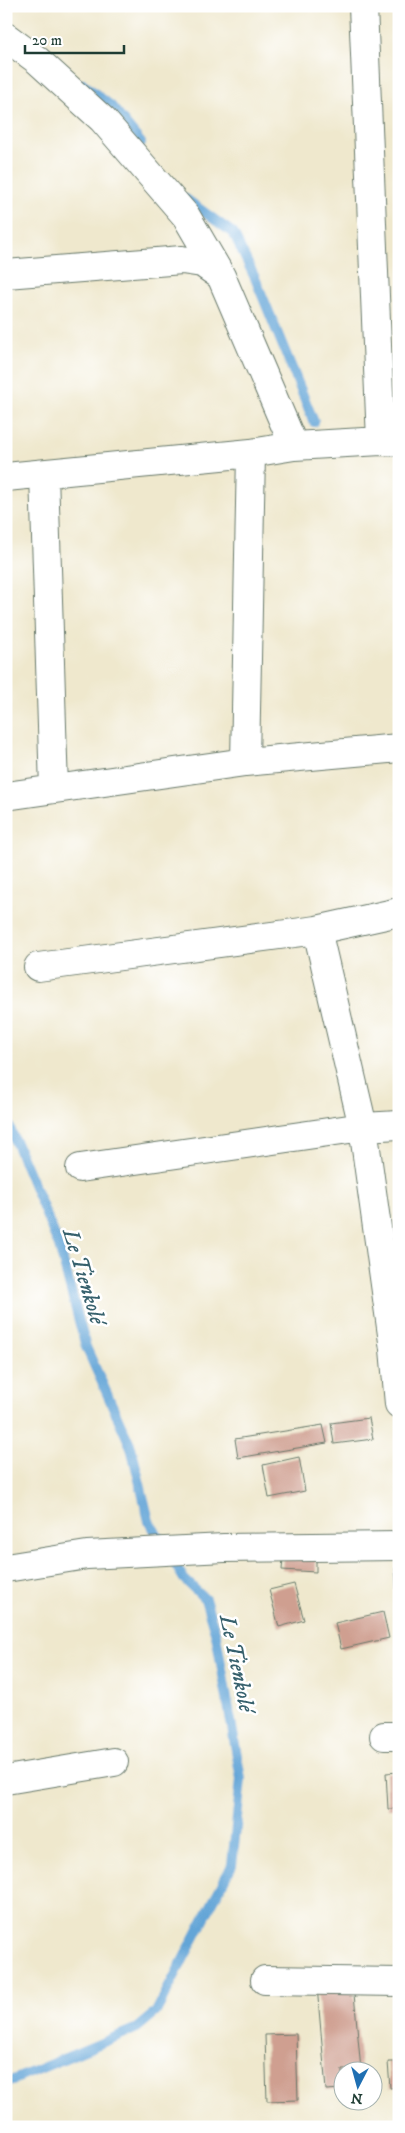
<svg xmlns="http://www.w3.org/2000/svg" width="405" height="2133" viewBox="0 0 405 2133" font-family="'IM FELL DW Pica',serif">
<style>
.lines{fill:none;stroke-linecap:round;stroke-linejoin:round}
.stream{stroke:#63a5d7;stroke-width:10}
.building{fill:#cf9f90}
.street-casing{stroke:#68796a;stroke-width:30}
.street{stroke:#fff;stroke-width:28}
.labels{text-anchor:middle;stroke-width:5;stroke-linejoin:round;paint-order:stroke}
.water-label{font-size:22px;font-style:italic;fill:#37616d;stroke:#fff}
</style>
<rect width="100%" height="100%" fill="#fff"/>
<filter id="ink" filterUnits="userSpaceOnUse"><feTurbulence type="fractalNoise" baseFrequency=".02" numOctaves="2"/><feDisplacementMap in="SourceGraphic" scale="10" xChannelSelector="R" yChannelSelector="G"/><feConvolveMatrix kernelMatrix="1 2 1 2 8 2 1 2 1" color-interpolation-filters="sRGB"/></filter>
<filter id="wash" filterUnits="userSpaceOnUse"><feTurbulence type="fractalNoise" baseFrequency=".0096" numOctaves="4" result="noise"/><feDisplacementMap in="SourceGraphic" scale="20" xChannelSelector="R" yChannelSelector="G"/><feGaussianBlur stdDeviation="1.12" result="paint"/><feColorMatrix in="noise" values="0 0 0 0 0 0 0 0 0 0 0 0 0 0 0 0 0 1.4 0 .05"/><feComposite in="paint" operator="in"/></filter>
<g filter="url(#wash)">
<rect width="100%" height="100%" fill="#efe8cd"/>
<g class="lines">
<!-- stream -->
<path class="stream" d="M83 84 111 106 141 143
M186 199 233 233 255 278 314 422
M6 1119 59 1246 86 1347 131 1447 149 1521 184 1579 205 1599 216 1635 241 1779 232 1865 156 2012 137 2028 6 2083"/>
</g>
<g id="blocks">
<!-- building -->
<path class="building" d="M369 1418 373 1439 334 1444 331 1423Z
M323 1425 327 1443 238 1458 235 1439Z
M299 1457 305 1491 269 1498 263 1465Z
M283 1558 316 1560V1572L282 1570Z
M395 1568H399V1603H397Z
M294 1584 304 1620 279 1627 269 1590Z
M383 1612 389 1638 341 1649 335 1623Z
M399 1772V1809H388L386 1773Z
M353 1983 361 2070H342V2089L326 2090 317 1986Z
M296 2034 298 2100 267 2101 265 2035Z
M388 2062H399V2087L390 2088Z"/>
</g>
</g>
<g filter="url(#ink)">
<use href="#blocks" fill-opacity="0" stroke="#68796a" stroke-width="1"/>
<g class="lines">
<!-- street casing -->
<g class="street-casing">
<path id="street" d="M363 6 381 441
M6 37 37 60 103 120 186 216 221 276
M6 274 182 260 202 263 221 276 294 446
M44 474 54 789
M6 477 251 453 294 446 381 441 399 442
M245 762 251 453
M6 796 245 762 399 748
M317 930 363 1127 394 1349 399 1404
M38 967 317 930 399 912
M80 1168 363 1127 399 1125
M6 1568 87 1555 224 1548 399 1546
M384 1736H399
M6 1780 114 1762
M265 1980 399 1982"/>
</g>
<!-- street -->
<use href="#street" class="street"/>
</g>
</g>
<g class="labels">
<!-- water labels -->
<g class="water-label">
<text transform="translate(85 1276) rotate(73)" y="8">Le Tienkolé</text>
<text transform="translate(238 1663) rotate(78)" y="8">Le Tienkolé</text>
</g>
</g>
<!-- margin -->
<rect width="405" height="2133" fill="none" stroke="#fff" stroke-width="25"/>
<!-- north arrow -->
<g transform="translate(358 2086) rotate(186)"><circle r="24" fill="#ffffff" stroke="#a5b1ae"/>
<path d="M0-4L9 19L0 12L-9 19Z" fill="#1f6fb2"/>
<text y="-8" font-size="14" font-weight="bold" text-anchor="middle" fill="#1f3d34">N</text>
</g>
<!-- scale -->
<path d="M25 45v8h99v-8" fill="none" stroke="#1f3d34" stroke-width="2.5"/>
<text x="32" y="45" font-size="15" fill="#1f3d34" stroke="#ffffff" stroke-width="4" paint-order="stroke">20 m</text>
</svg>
